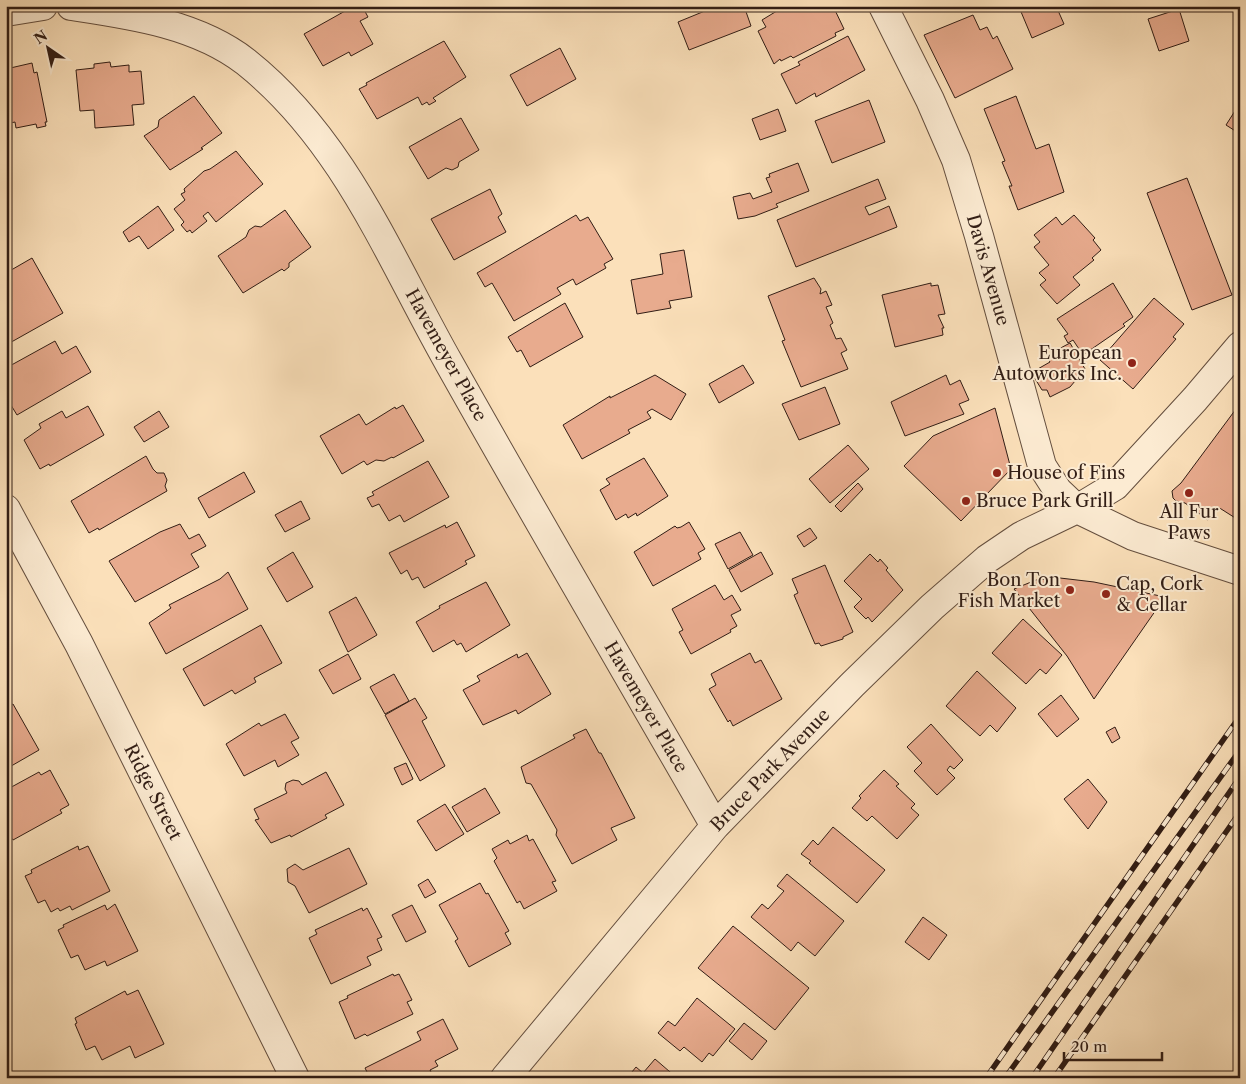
<svg xmlns="http://www.w3.org/2000/svg" width="1246" height="1084" viewBox="0 0 1246 1084" font-family="'Libre Caslon Text',serif">
<style>
.building{fill:#e8ab8e;stroke:#311d15}
.lines{fill:none;stroke-linecap:round;stroke-linejoin:round}
.street-casing{stroke:#644e3e;stroke-width:30}
.street{stroke:#fcebd2;stroke-width:28}
.rail-casing{stroke:#311d15;stroke-width:5.5}
.rail{stroke:#fcebd2;stroke-width:4;stroke-dasharray:11;stroke-linecap:butt}
.poi-dot{fill:#8f2418;stroke:#fcebd2;stroke-width:2}
.labels{text-anchor:middle;stroke-width:4;stroke-linejoin:round;paint-order:stroke}
.street-label{font-size:18px;fill:#311d15;stroke:#fcebd2}
.poi-label{font-size:18px;fill:#311d15;stroke:#fcebd2;text-anchor:start}
</style>
<rect width="100%" height="100%" fill="#fbe0ba"/>
<filter id="stains"><feTurbulence type="fractalNoise" baseFrequency=".004" numOctaves="4"/><feColorMatrix values="0 0 0 0 .2 0 0 0 0 .09 0 0 0 0 .02 0 0 0 .5 -.17"/></filter>
<radialGradient id="worn" r=".72"><stop offset=".6" stop-color="#630" stop-opacity="0"/><stop offset="1" stop-color="#630" stop-opacity=".3"/></radialGradient>
<!-- building -->
<path class="building" d="M354 6H362L368 17 360 21 373 44 351 56 349 52 323 66 304 34Z
M717 6H744L751 26 689 50 678 22Z
M785 6H833L844 29 835 33 836 36 793 58 791 56 781 61 780 59 774 64 758 31 766 27 762 20Z
M1056 6 1064 24 1032 38 1019 7Z
M1179 9 1189 41 1159 51 1148 19Z
M973 15 980 30 987 27 993 39 997 36 1013 69 955 98 924 35Z
M848 36 865 70 816 97 815 93 796 104 781 74 800 65 798 62Z
M444 41 466 77 433 98 436 101 429 105 427 102 422 105 418 97 377 119 359 89 367 85 366 83Z
M560 48 576 79 527 106 510 75Z
M110 62 111 67 129 65V72L141 71 144 104 132 105 134 125 95 128 94 110 80 111 76 70 94 68V64Z
M32 63 34 73 37 72 47 122H45L46 126 37 128 36 124 16 128 15 122 6 124V69Z
M194 96 222 133 201 148 203 149 170 170 144 136 158 127 159 120Z
M1016 96 1036 149 1049 144 1064 192 1018 210 1009 186H1012L1002 162 1005 161 984 109Z
M869 100 885 142 832 163 815 121Z
M1240 103V134L1226 125Z
M778 109 786 131 760 140 752 119Z
M461 118 479 150 459 162 458 167 452 170 446 168 428 179 409 147Z
M236 151 263 184 216 222 208 212 203 216 207 221 192 233 190 230 187 232 181 225 184 222 174 209 185 200 181 194 185 192 184 189 204 171 210 169Z
M798 163 809 191 776 204 778 207 755 216 738 219 733 197 750 193 753 199 772 192 766 178 770 177 769 174Z
M1187 178 1232 295 1192 310 1147 193Z
M878 179 886 199 865 207 869 215 889 206 897 227 796 267 777 220Z
M490 189 502 214 498 217 506 232 454 260 431 219Z
M158 206 174 230 148 249 139 236 129 242 123 232Z
M285 210 311 247 289 263V267L284 271 282 269 243 293 218 256 246 237 249 230 255 226 261 227Z
M576 215 580 221 588 217 613 259 604 264 606 268 576 285 573 279 557 288 561 294 514 321 492 283 485 287 477 273Z
M1074 215 1095 238 1093 240 1101 250 1092 258 1094 260 1073 277 1080 285 1057 304 1040 285 1046 280 1039 273 1049 265 1034 247 1040 242 1034 235 1056 217 1062 225Z
M684 250 692 297 669 301 671 308 637 314 631 280 663 274 660 254Z
M32 258 63 313 6 345V273Z
M814 278 821 289 820 294 826 291 832 305 826 307 833 323 830 325 836 339 841 338 847 350 841 353 848 369 801 387 782 341 785 340 768 296Z
M931 283V286L938 285 945 314 938 315 944 328H942L943 335 895 347 882 295Z
M1113 283 1133 317 1123 324 1125 326 1083 355 1073 340 1068 343 1064 336 1068 334 1057 319Z
M1154 298 1184 324 1173 337 1176 339 1133 389 1100 360Z
M565 303 583 337 530 367 521 350 517 352 508 337Z
M55 341 62 354 76 346 91 372 17 415 6 397V368Z
M1070 343 1085 369 1079 372 1081 374 1070 387 1050 397 1047 390H1042L1034 377 1039 374 1036 370 1050 362 1047 357 1054 354 1053 352Z
M743 365 754 383 719 403 709 384Z
M655 375 686 394 671 420 652 409 647 412 651 418 628 430 630 433 582 459 563 425 610 396V398Z
M946 375 950 385 960 380 969 400 959 404 964 414 905 436 891 402Z
M825 387 840 424 799 440 782 404Z
M403 405 424 441 393 458 392 457 384 461 376 460 367 465 364 461 342 474 320 436 359 414 366 425 395 407 396 409Z
M88 406 104 435 50 466 49 464 40 469 24 440 41 428 39 424 62 411 66 418Z
M995 408 1011 469 961 521 904 466 933 436Z
M1236 409 1240 411V521L1218 507 1208 520 1185 503 1176 501 1173 498 1172 491 1181 483Z
M159 411 169 427 144 442 134 427Z
M848 445 869 469 830 503 809 479Z
M146 456 153 469 157 473H164L167 480 165 486 167 491 99 530 98 528 89 533 71 501Z
M644 458 668 496 637 516 636 513 628 518 626 514 616 520 600 490 610 484 606 479Z
M428 461 449 497 404 522 400 515 389 521 379 504 372 507 367 498 374 495 372 492Z
M244 472 255 492 209 518 198 498Z
M858 483 863 489 841 512 835 506Z
M301 501 310 519 285 532 275 515Z
M457 522 475 556 465 561 467 564 424 588 418 577 412 580 407 570 401 574 389 553 445 525 446 528Z
M689 522 705 549 698 553 701 559 653 586 634 552 675 526 677 528 681 527Z
M180 524 189 539 199 534 206 546 191 554 199 567 135 602 109 561 160 532Z
M810 528 817 538 804 547 797 536Z
M740 532 753 555 728 569 715 544Z
M293 552 313 587 287 602 267 568Z
M761 552 773 574 741 592 729 570Z
M870 554 878 562 880 559 888 568 886 570 903 590 872 622 868 617 866 619 854 607 862 599 844 581Z
M825 565 853 632 843 637V639L821 646 819 643 815 644 794 595 798 593 792 579Z
M228 572 248 609 166 654 149 623 171 608 169 605 220 579Z
M1060 578 1094 582 1165 597 1094 699 1067 656 1014 589 1036 580Z
M486 582 510 625 466 652 461 643 457 645 454 640 433 652 416 622 440 608 439 606Z
M715 585 724 600 732 595 741 610 731 615 737 626 730 630 731 632 691 654 679 632 683 630 672 609Z
M356 597 377 635 348 652 329 612Z
M1023 619 1062 655 1046 674 1040 669 1026 684 992 653Z
M261 625 282 663 254 678 256 682 235 694 232 690 204 706 183 669Z
M527 653 551 694 518 714 516 710 483 725 463 690 480 681 477 676 517 654 518 658Z
M750 653 755 663 761 660 782 699 733 726 730 720 728 722 709 689 716 685 711 674Z
M348 654 361 679 333 694 319 670Z
M977 671 1016 708 997 732 990 725 980 736 946 706Z
M394 674 409 701 385 714 370 687Z
M1061 695 1079 719 1057 737 1038 714Z
M415 698 427 718 422 721 445 766 420 781 385 715Z
M13 704 39 750 6 769V707Z
M285 714 299 738 291 742 299 755 278 767 275 760 244 776 226 744 259 723 261 726Z
M931 724 963 760 954 769 950 766 947 770 955 778 937 795 914 771 922 763 907 747Z
M1115 727 1120 738 1112 743 1106 732Z
M586 729 599 753H601L635 818 611 828 617 840 572 864 556 835 557 830 531 784 526 783 521 767 575 738 573 735Z
M406 763 413 779 402 785 394 768Z
M50 770 69 805 60 810 62 813 13 840 6 830V790L39 772 41 775Z
M884 770 899 784 896 786 915 804 911 808 919 815 897 839 872 816 867 821 852 808 861 798 859 796Z
M326 772 344 805 325 815 327 818 291 837 290 835 271 843 255 820 259 819 254 809 287 793 285 789 286 783 293 780 299 781 302 785Z
M1088 779 1107 802 1088 829 1064 799Z
M485 788 500 813 467 832 452 807Z
M445 804 464 834 436 851 417 821Z
M833 827 885 870 857 903 809 863 811 861 801 854 813 840 818 845Z
M527 835 529 841 533 839 556 881 552 882 557 891 524 909 520 901 517 903 494 861 497 858 492 849 508 840 510 844Z
M78 846 79 850 88 846 110 891 72 910 70 906 60 911 58 908 51 912 45 900 38 903 25 876 32 873 31 870Z
M349 848 367 884 309 913 295 886 288 882 287 869 295 864 303 870Z
M787 874 844 921 815 956 798 942 791 951 751 917 762 904 768 909 784 891 777 886Z
M428 879 436 892 425 898 418 885Z
M480 883 486 894 488 893 509 931 505 933 511 944 469 967 455 941 458 939 439 905Z
M115 904 138 951 107 966 105 961 85 970 78 955 71 958 58 930 64 927 63 925 105 905 107 910Z
M412 905 426 932 406 942 392 915Z
M362 908 363 911 367 908 382 937 377 939 382 950 367 957 371 965 331 984 309 938 317 934 315 930Z
M923 917 947 935 929 960 905 942Z
M733 926 809 988 775 1030 698 968Z
M393 974 394 976 399 974 412 1000 407 1002 413 1014 367 1036 365 1034 355 1039 339 1002 348 998 347 996Z
M138 990 164 1044 135 1058 130 1046 102 1060 95 1046 86 1050 75 1024 77 1023 75 1018 125 991 127 995Z
M697 998 735 1029 713 1056 709 1053 702 1062 684 1047 680 1051 658 1033 668 1021 675 1026Z
M443 1019 458 1049 435 1061 438 1066 430 1070 434 1078H370L365 1068 421 1040 417 1032Z
M744 1023 767 1041 752 1060 729 1041Z
M655 1059 677 1078H627L636 1067 643 1073Z
M175 1072 178 1078H167Z"/>
<g class="lines">
<!-- street casing -->
<g class="street-casing">
<path id="street" d="M71 6C131 15 197 24 246 62 344 140 389 257 449 363 536 518 626 671 715 826
M883 6 930 100 956 160 979 236 1042 466 1058 491 1077 509 1133 536 1240 571
M6 12 43 6
M6 509 79 644 295 1078
M505 1078 715 826 852 685 932 607 987 559 1021 536 1077 509 1115 486 1195 399 1240 346"/>
</g>
<!-- street -->
<use href="#street" class="street"/>
<!-- rail casing -->
<g class="rail-casing">
<path id="rail" d="M986 1078 1240 716
M1005 1078 1240 750
M1032 1078 1240 777
M1054 1078 1240 812"/>
</g>
<!-- rail -->
<use href="#rail" class="rail"/>
</g>
<!-- markers -->
<g class="poi-dot">
<circle cx="1132" cy="363" r="5"/>
<circle cx="997" cy="473" r="5"/>
<circle cx="1189" cy="493" r="5"/>
<circle cx="966" cy="501" r="5"/>
<circle cx="1070" cy="590" r="5"/>
<circle cx="1106" cy="594" r="5"/>
</g>
<g class="labels">
<!-- street labels -->
<g class="street-label">
<text transform="translate(988 270) rotate(74)" y="6">Davis Avenue</text>
<text transform="translate(446 355) rotate(61)" y="6">Havemeyer Place</text>
<text transform="translate(646 707) rotate(60)" y="6">Havemeyer Place</text>
<text transform="translate(770 770) rotate(-46)" y="6">Bruce Park Avenue</text>
<text transform="translate(153 792) rotate(63)" y="6">Ridge Street</text>
</g>
<!-- poi labels -->
<g class="poi-label">
<text x="1122" y="359" text-anchor="end">European<tspan x="1122" dy="21">Autoworks Inc.</tspan></text>
<text x="1007" y="479">House of Fins</text>
<text x="976" y="507">Bruce Park Grill</text>
<text x="1189" y="518" text-anchor="middle">All Fur<tspan x="1189" dy="21">Paws</tspan></text>
<text x="1060" y="586" text-anchor="end">Bon Ton<tspan x="1060" dy="21">Fish Market</tspan></text>
<text x="1116" y="590">Cap, Cork<tspan x="1116" dy="21">&amp; Cellar</tspan></text>
</g>
</g>
<!-- margin -->
<rect width="1246" height="1084" fill="none" stroke="#fbe0ba" stroke-width="25"/>
<rect x="8" y="8" width="1231" height="1069" fill="none" stroke="#311d15" stroke-width="2.5"/>
<rect x="12" y="12" width="1221" height="1059" fill="none" stroke="#311d15"/>
<!-- north arrow -->
<g transform="translate(48 48) rotate(326)" stroke="#fcebd2" stroke-width="4" paint-order="stroke">
<path d="M0-4L9 19L0 12L-9 19Z" fill="#311d15"/>
<text y="-8" font-size="14" font-weight="bold" text-anchor="middle" fill="#311d15">N</text>
</g>
<!-- scale -->
<path d="M1064 1052v8h98v-8" fill="none" stroke="#311d15" stroke-width="2.5"/>
<text x="1071" y="1052" font-size="15" fill="#311d15" stroke="#fcebd2" stroke-width="4" paint-order="stroke">20 m</text>
<rect width="100%" height="100%" filter="url(#stains)"/>
<rect width="100%" height="100%" fill="url(#worn)"/>
</svg>
